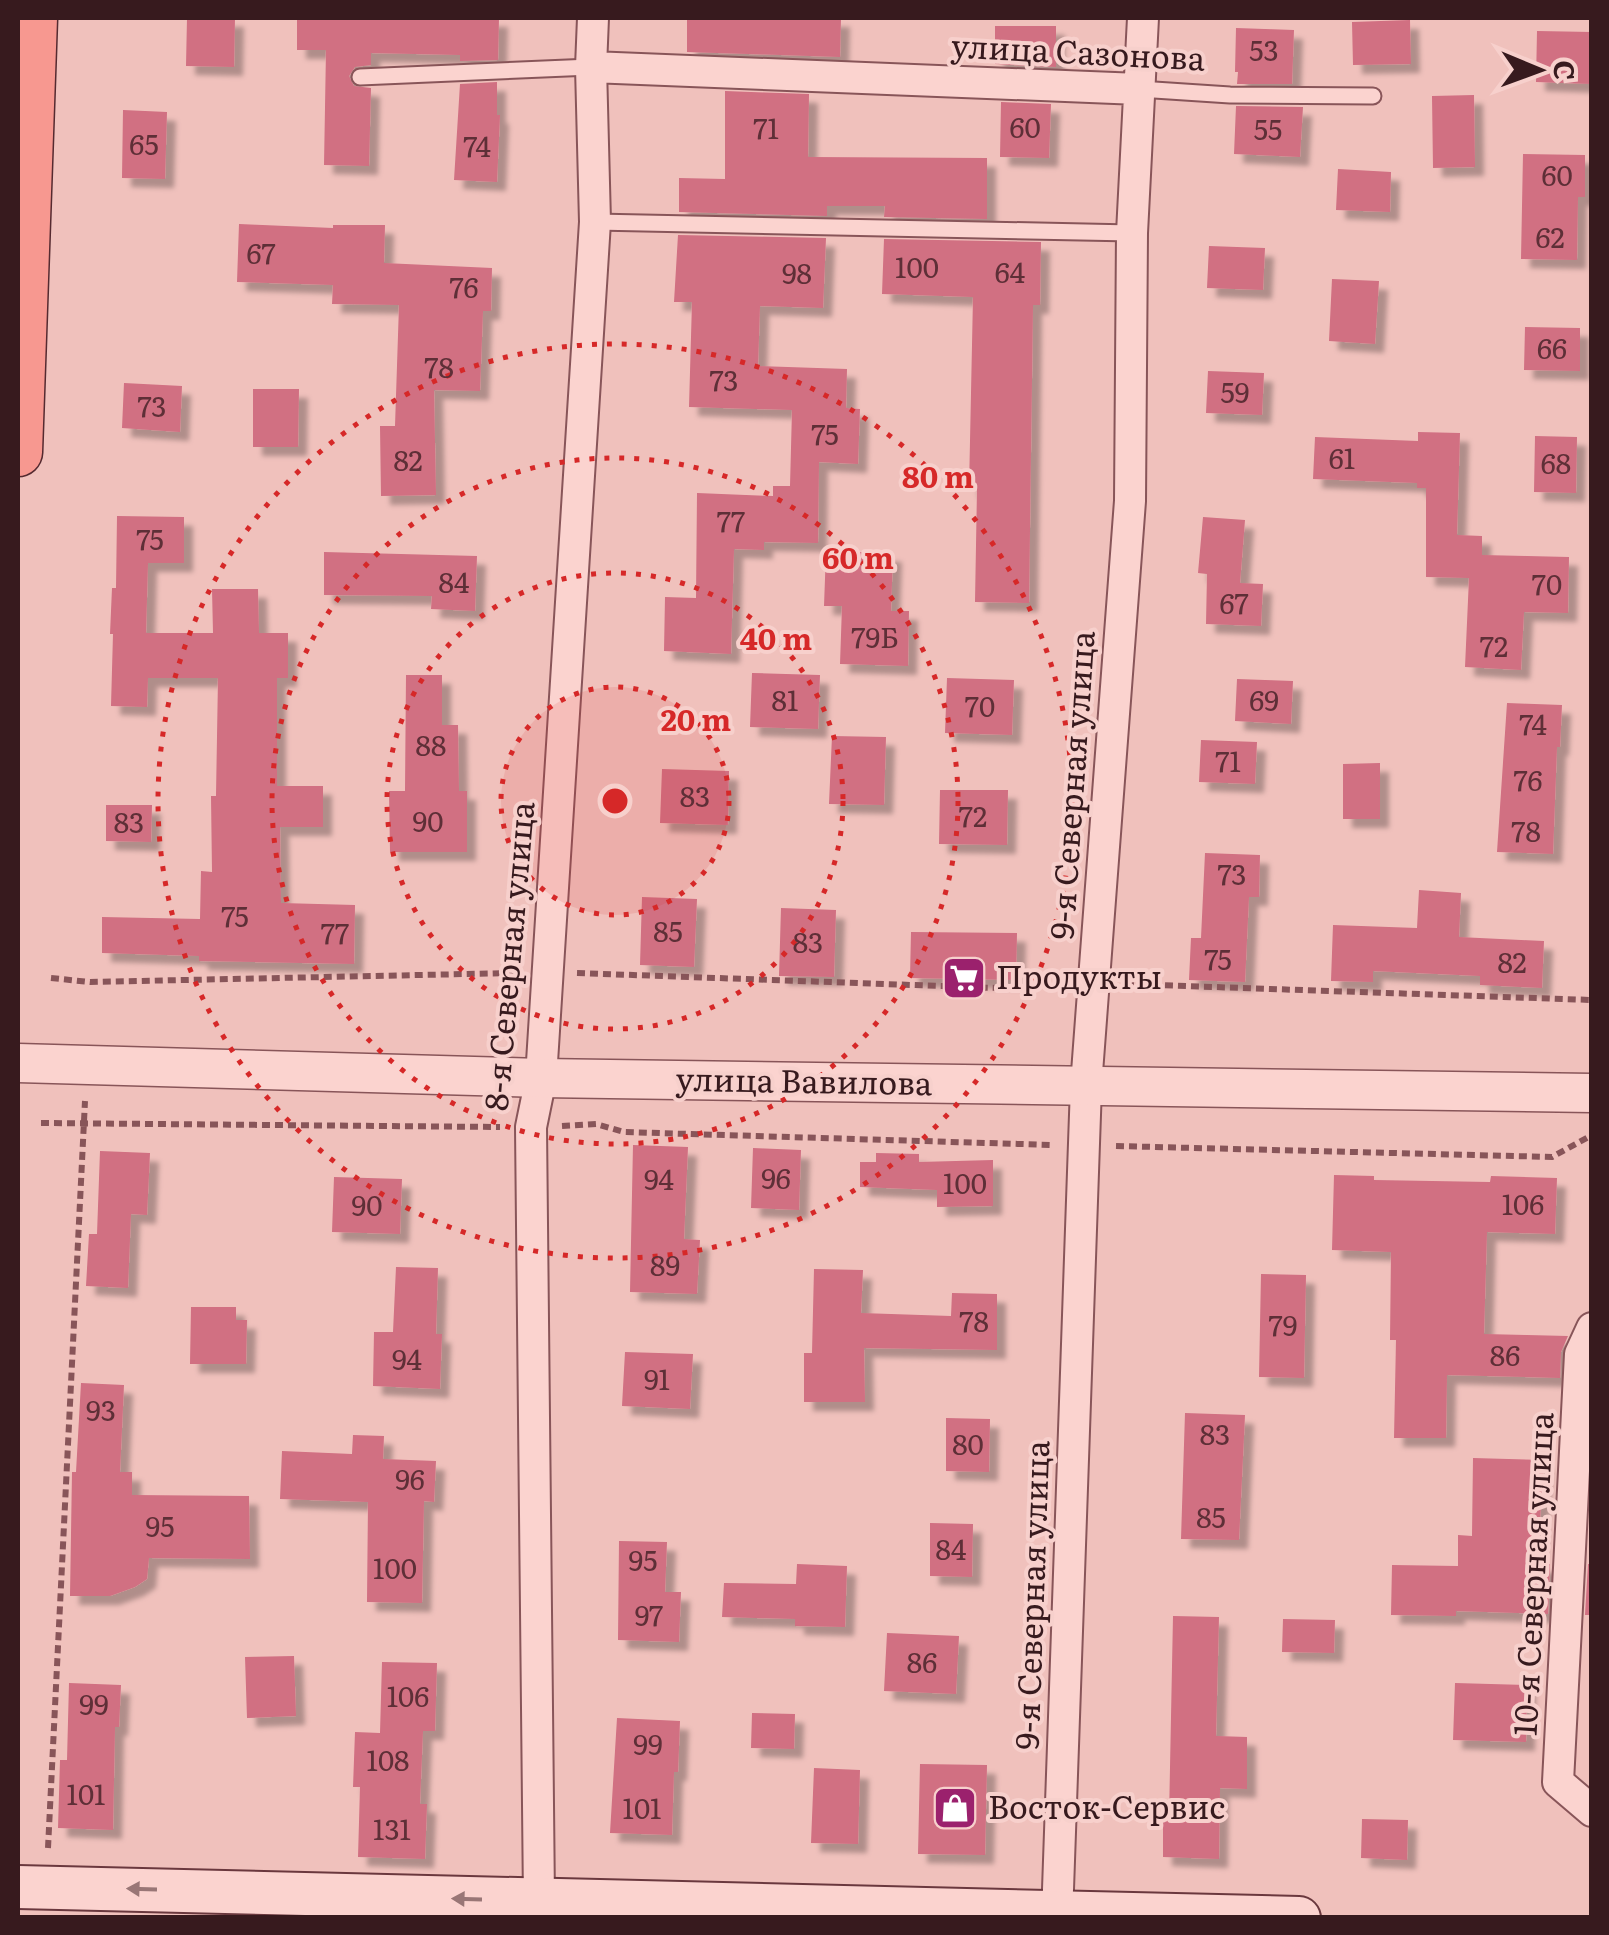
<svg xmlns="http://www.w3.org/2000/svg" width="1609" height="1935" viewBox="0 0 1609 1935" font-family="Literata,serif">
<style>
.building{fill:#d16f82;filter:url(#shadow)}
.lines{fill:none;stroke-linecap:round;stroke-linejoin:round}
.service-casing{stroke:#885559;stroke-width:19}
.minor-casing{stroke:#885559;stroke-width:34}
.tertiary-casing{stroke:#885559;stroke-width:41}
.secondary-casing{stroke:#6a383e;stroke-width:46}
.primary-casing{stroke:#552a30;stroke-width:51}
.path{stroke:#885559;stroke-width:6;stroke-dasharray:8 5;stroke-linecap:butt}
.service{stroke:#fbd3cf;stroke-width:15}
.minor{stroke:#fbd3cf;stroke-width:30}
.tertiary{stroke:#fbd3cf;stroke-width:38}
.secondary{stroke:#fbd3cf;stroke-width:42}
.primary{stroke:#f79890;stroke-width:48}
.oneway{fill:#997676}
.ring{fill:none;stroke:#d62828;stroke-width:5;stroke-dasharray:5 10}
.labels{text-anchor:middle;stroke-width:8;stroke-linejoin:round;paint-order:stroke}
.number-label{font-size:28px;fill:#5e2f37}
.street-label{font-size:32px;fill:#371a1e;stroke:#f7d0cc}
.poi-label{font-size:32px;fill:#371a1e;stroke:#f7d0cc;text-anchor:start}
.centre{fill:#d62828;stroke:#f7d0cc;stroke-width:5}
.ring-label{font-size:30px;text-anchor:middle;font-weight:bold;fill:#d62828;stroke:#f7d0cc;stroke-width:8;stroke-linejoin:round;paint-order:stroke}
</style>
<defs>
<filter id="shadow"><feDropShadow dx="9" dy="9" stdDeviation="2.5" flood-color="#0004"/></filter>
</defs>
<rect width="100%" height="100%" fill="#f0c1bc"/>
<!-- building -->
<path class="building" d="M187 18H235L234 67 186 66Z
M297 18H499L498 60 460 61V55L371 53V65L355 67 349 76 354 86 371 88 369 166 324 165 326 50H297Z
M687 18H841L840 57 687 52Z
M1410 20 1411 64 1353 65 1352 22Z
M995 26H1056V67L995 64Z
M1236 28 1294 30 1292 84H1237L1238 72H1235Z
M1537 31 1592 32V84L1536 82Z
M497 82V115H500L497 182 454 180 460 84Z
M725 91 809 94 808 157 987 158V219L884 217 885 206H827V216L679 212V178L725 179Z
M1474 95 1475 167 1433 168 1432 96Z
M1001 102 1051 104 1049 158 1000 157Z
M1236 106 1303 107 1300 157 1234 154Z
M123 110 167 112 165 179 122 178Z
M1523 154 1585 155V197H1578L1577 260 1521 259Z
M1338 169 1391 172 1390 212 1336 210Z
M239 224 333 228V225H385L384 263 492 268 491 311H483L480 391 434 390 436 495 381 496 380 426H395L399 305 332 304 333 285 237 282Z
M678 235 826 238 823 308 760 306 758 366 847 369 846 408 860 409 858 464 819 462 818 543 764 542V550L734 549 731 654 664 651 665 597 696 598 697 493 773 496V486H790L792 410 689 407 692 302H674Z
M884 239 1041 242 1040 305H1033L1029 603 975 602 977 489H969L973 297 882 294Z
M1209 246 1265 248 1263 290 1207 288Z
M1332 279 1379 281 1375 344 1329 341Z
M1525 327 1580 328V371L1524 370Z
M1208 371 1264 373 1262 415 1206 413Z
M124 383 182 386 180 432 122 428Z
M253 389H299L298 447H253Z
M1418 432 1460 433 1457 535 1482 536V555L1569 557 1568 613 1524 612 1521 670 1465 667 1469 578 1426 577V488H1417V483L1313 479 1315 437 1418 441Z
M1535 436 1577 437 1576 493 1534 492Z
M117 516 184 517V563H148L146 633H213L212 589H258L259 633H288V678H277V786H323V827H280L281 903 355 905 354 964 199 961V956L102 953V917L200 919 201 871 212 872 211 796H216L218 678H148L147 707 111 706 113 634H110L112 588H116Z
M1203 517 1245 520 1240 583 1263 584 1261 626 1206 624 1207 574 1198 573Z
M826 551 893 553 891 611H909L908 666 840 664 842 606H824Z
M324 552 477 556 475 611 431 609 432 596 324 595Z
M752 673 820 675 818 729 750 727Z
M406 675H442V725H458L459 791H467V852H390L389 791H405Z
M947 678 1014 680 1012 735 945 733Z
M1237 679 1293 681 1291 724 1235 721Z
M1507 703 1562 705 1560 747H1557L1553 854 1497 852Z
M832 736 886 737 884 805 829 804Z
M1201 740 1257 742 1255 784 1199 782Z
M1380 763V819H1343V764Z
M662 769 729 771 728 825 660 823Z
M940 790H1008L1007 845 939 844Z
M106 805H152L151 842 106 841Z
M1205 853 1260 855 1259 897H1249L1245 982 1189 980 1191 938H1201Z
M1419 890 1461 893 1459 937 1544 941 1542 988 1480 985V976L1373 971V982L1331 981 1333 925 1417 928Z
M642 897 697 899 694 967 640 965Z
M781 908 836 910 834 977 779 976Z
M911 932 1017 933 1016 980 910 978Z
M633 1145 688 1147 684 1239 700 1240 697 1294 630 1292Z
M753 1148 801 1150 799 1210 751 1208Z
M100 1151 150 1153 147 1215 131 1214 128 1288 86 1286 89 1234H97Z
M876 1153 919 1154V1162L993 1160V1206L937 1207V1190L860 1187V1162H876Z
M1334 1175 1374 1176V1180L1490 1182 1491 1176 1557 1178 1555 1234 1487 1232 1484 1334 1568 1336 1561 1352 1560 1378 1447 1375 1446 1438H1394L1396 1340H1390L1391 1252 1332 1250Z
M334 1177 402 1179 400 1234 332 1232Z
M396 1267 438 1268 436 1334H442L440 1389 373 1386 374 1332H393Z
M814 1269 863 1270 861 1313 951 1316 952 1293 997 1294V1350L864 1348 865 1402H804V1353H812Z
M1261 1274 1306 1275 1304 1378 1259 1377Z
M191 1307H236V1320H247L246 1364H190Z
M625 1352 693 1354 690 1409 622 1406Z
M81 1383 124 1385 120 1472H132V1495L249 1496 250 1559 149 1558 147 1579 135 1587 110 1596H70L72 1472H76Z
M1185 1413 1245 1415 1239 1540 1181 1539Z
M946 1418 990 1419 989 1472 946 1471Z
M353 1435 384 1436 383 1459 436 1461 434 1502 424 1501 422 1603 367 1602 368 1502 280 1499 282 1451 352 1454Z
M1473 1458 1544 1460 1537 1564H1550L1548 1614 1456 1611V1616L1391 1615 1392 1565 1458 1566V1535L1472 1536Z
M930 1523 973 1524 972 1577 930 1576Z
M619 1541 667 1542 665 1592H681L679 1642 618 1640Z
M797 1564 847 1566 845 1627 795 1626V1619L722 1617 724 1583 796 1584Z
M1588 1564H1592V1615H1585Z
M1173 1616 1219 1617 1216 1736 1247 1737V1789L1220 1788 1219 1859 1163 1857V1818H1169Z
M1283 1619 1335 1620 1334 1653 1282 1652Z
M887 1633 959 1636 956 1694 884 1691Z
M294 1656 296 1716 247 1718 245 1657Z
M382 1662 437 1663 435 1731H423L420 1804H427L425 1859 358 1857 360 1787H353L355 1732 380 1733Z
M69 1683 121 1685 119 1727H115L113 1830 58 1828 60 1760H67Z
M1455 1683 1527 1685 1526 1742 1453 1740Z
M752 1713 795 1714 794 1749 751 1748Z
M617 1718 680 1721 678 1772H674L672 1835 610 1833Z
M920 1764 987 1765 985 1855 918 1854Z
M814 1768 860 1770 858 1844 811 1843Z
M1362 1819 1408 1820 1407 1860 1361 1858Z"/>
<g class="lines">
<!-- service casing -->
<g class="service-casing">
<path id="service" d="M360 77 591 67
M1139 89 1230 95 1373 96
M595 222 1132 233"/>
</g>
<!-- minor casing -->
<g class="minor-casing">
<path id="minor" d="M591 67 1139 89
M1592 1328 1580 1354 1558 1782 1592 1811
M539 1901 531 1127 541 1078 595 222 591 67 593 18
M1057 1918 1086 1086 1130 501 1132 233 1143 18"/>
</g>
<!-- tertiary casing -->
<g class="tertiary-casing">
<path id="tertiary" d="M18 1063 541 1078 1592 1093"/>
</g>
<!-- secondary casing -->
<g class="secondary-casing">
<path id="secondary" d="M18 1887 1299 1918"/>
</g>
<!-- primary casing -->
<g class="primary-casing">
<path id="primary" d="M18 452 33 18"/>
</g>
<!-- path -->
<path class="path" d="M577 973 1025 989 1064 985
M51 978 90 982 514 973
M1126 984 1592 1000
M41 1123 500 1127
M562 1126 596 1124 624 1132 1053 1145
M1116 1146 1552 1157 1592 1135
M48 1848 85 1101"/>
<!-- service -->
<use href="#service" class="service"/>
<!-- minor -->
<use href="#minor" class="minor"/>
<!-- tertiary -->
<use href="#tertiary" class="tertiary"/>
<!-- secondary -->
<use href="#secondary" class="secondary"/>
<!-- primary -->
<use href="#primary" class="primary"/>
</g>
<!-- one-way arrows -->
<defs><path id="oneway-solid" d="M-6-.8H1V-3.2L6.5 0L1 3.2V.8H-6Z" transform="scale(2.5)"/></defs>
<g class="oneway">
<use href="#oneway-solid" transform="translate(142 1889) rotate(-178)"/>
<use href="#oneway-solid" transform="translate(467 1899) rotate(-178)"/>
</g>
<!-- distance rings -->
<circle cx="615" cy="801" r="114" fill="#d62828" fill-opacity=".12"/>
<g class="ring">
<circle cx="615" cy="801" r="114"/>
<circle cx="615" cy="801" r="228"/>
<circle cx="615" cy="801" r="343"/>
<circle cx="615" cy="801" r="457"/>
</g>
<!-- icons -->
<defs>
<g id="supermarket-square" transform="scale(2.25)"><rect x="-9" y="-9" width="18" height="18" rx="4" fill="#9b216d" stroke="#f7d0cc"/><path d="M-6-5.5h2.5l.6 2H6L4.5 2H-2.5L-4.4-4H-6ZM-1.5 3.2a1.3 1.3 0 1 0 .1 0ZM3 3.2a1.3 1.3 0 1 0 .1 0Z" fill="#fff"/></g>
<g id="shop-square" transform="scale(2.25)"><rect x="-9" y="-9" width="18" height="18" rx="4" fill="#9b216d" stroke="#f7d0cc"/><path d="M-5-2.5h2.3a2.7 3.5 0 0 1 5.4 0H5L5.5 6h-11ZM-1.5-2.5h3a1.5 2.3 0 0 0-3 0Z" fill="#fff"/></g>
</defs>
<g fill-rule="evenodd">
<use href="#supermarket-square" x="964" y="978"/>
<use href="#shop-square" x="955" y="1808"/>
</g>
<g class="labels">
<!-- number labels -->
<g class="number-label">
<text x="1264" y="61">53</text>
<text x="1025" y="138">60</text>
<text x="766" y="139">71</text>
<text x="1268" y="140">55</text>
<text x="144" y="155">65</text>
<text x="477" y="157">74</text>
<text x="1557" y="186">60</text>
<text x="1550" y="248">62</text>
<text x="261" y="264">67</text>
<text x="917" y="278">100</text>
<text x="1010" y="283">64</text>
<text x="797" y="284">98</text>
<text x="464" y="298">76</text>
<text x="1552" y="359">66</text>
<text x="439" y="378">78</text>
<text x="724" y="391">73</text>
<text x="1235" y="403">59</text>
<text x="152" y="417">73</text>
<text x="825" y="445">75</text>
<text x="1342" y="469">61</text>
<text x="408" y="471">82</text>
<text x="1556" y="474">68</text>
<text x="731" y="532">77</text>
<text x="150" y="550">75</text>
<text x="454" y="593">84</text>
<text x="1547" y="595">70</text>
<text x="1234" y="614">67</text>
<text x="875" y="648">79Б</text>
<text x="1494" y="657">72</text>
<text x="785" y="711">81</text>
<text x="1264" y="711">69</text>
<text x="980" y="717">70</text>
<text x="1533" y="735">74</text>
<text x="431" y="756">88</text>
<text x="1228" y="772">71</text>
<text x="1528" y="791">76</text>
<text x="695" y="807">83</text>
<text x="973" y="827">72</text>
<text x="428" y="832">90</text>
<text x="129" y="833">83</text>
<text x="1526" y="842">78</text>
<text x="1232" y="885">73</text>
<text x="235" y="927">75</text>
<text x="668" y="942">85</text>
<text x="335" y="944">77</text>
<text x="808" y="953">83</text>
<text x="1218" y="970">75</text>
<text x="1512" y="973">82</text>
<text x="776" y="1189">96</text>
<text x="659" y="1190">94</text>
<text x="965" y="1194">100</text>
<text x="1523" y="1215">106</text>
<text x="367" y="1216">90</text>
<text x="665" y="1276">89</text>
<text x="974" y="1332">78</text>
<text x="1283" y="1336">79</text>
<text x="1505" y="1366">86</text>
<text x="407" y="1370">94</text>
<text x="657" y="1390">91</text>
<text x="101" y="1421">93</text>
<text x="1215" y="1445">83</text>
<text x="968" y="1455">80</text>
<text x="410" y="1490">96</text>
<text x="1211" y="1528">85</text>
<text x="160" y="1537">95</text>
<text x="951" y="1560">84</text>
<text x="643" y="1571">95</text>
<text x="395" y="1579">100</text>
<text x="649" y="1626">97</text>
<text x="922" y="1673">86</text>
<text x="408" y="1707">106</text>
<text x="94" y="1715">99</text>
<text x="648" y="1755">99</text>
<text x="388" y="1771">108</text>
<text x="86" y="1805">101</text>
<text x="642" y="1819">101</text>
<text x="392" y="1840">131</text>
</g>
<!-- street labels -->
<g class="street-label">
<text transform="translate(1078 53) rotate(3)" y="11">улица Сазонова</text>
<text transform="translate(1073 785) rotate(-86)" y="11">9-я Северная улица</text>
<text transform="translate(510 956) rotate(-85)" y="11">8-я Северная улица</text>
<text transform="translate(804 1082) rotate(1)" y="11">улица Вавилова</text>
<text transform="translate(1534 1574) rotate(-87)" y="11">10-я Северная улица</text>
<text transform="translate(1033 1595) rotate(-88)" y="11">9-я Северная улица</text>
</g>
<!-- poi labels -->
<g class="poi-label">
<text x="996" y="989">Продукты</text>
<text x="988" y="1819">Восток-Сервис</text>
</g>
</g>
<circle cx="615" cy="801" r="15" class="centre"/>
<g class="ring-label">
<text x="938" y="488">80 m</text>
<text x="858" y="569">60 m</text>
<text x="776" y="650">40 m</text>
<text x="696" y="731">20 m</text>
</g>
<!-- border -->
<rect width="1609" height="1935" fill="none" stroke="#371a1e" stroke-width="40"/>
<!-- north arrow -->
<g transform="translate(1539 70) rotate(91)" stroke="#f7d0cc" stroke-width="8" paint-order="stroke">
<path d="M0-8L18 38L0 25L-18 38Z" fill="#371a1e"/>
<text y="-15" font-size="28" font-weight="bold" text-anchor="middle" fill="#371a1e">С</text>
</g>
</svg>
